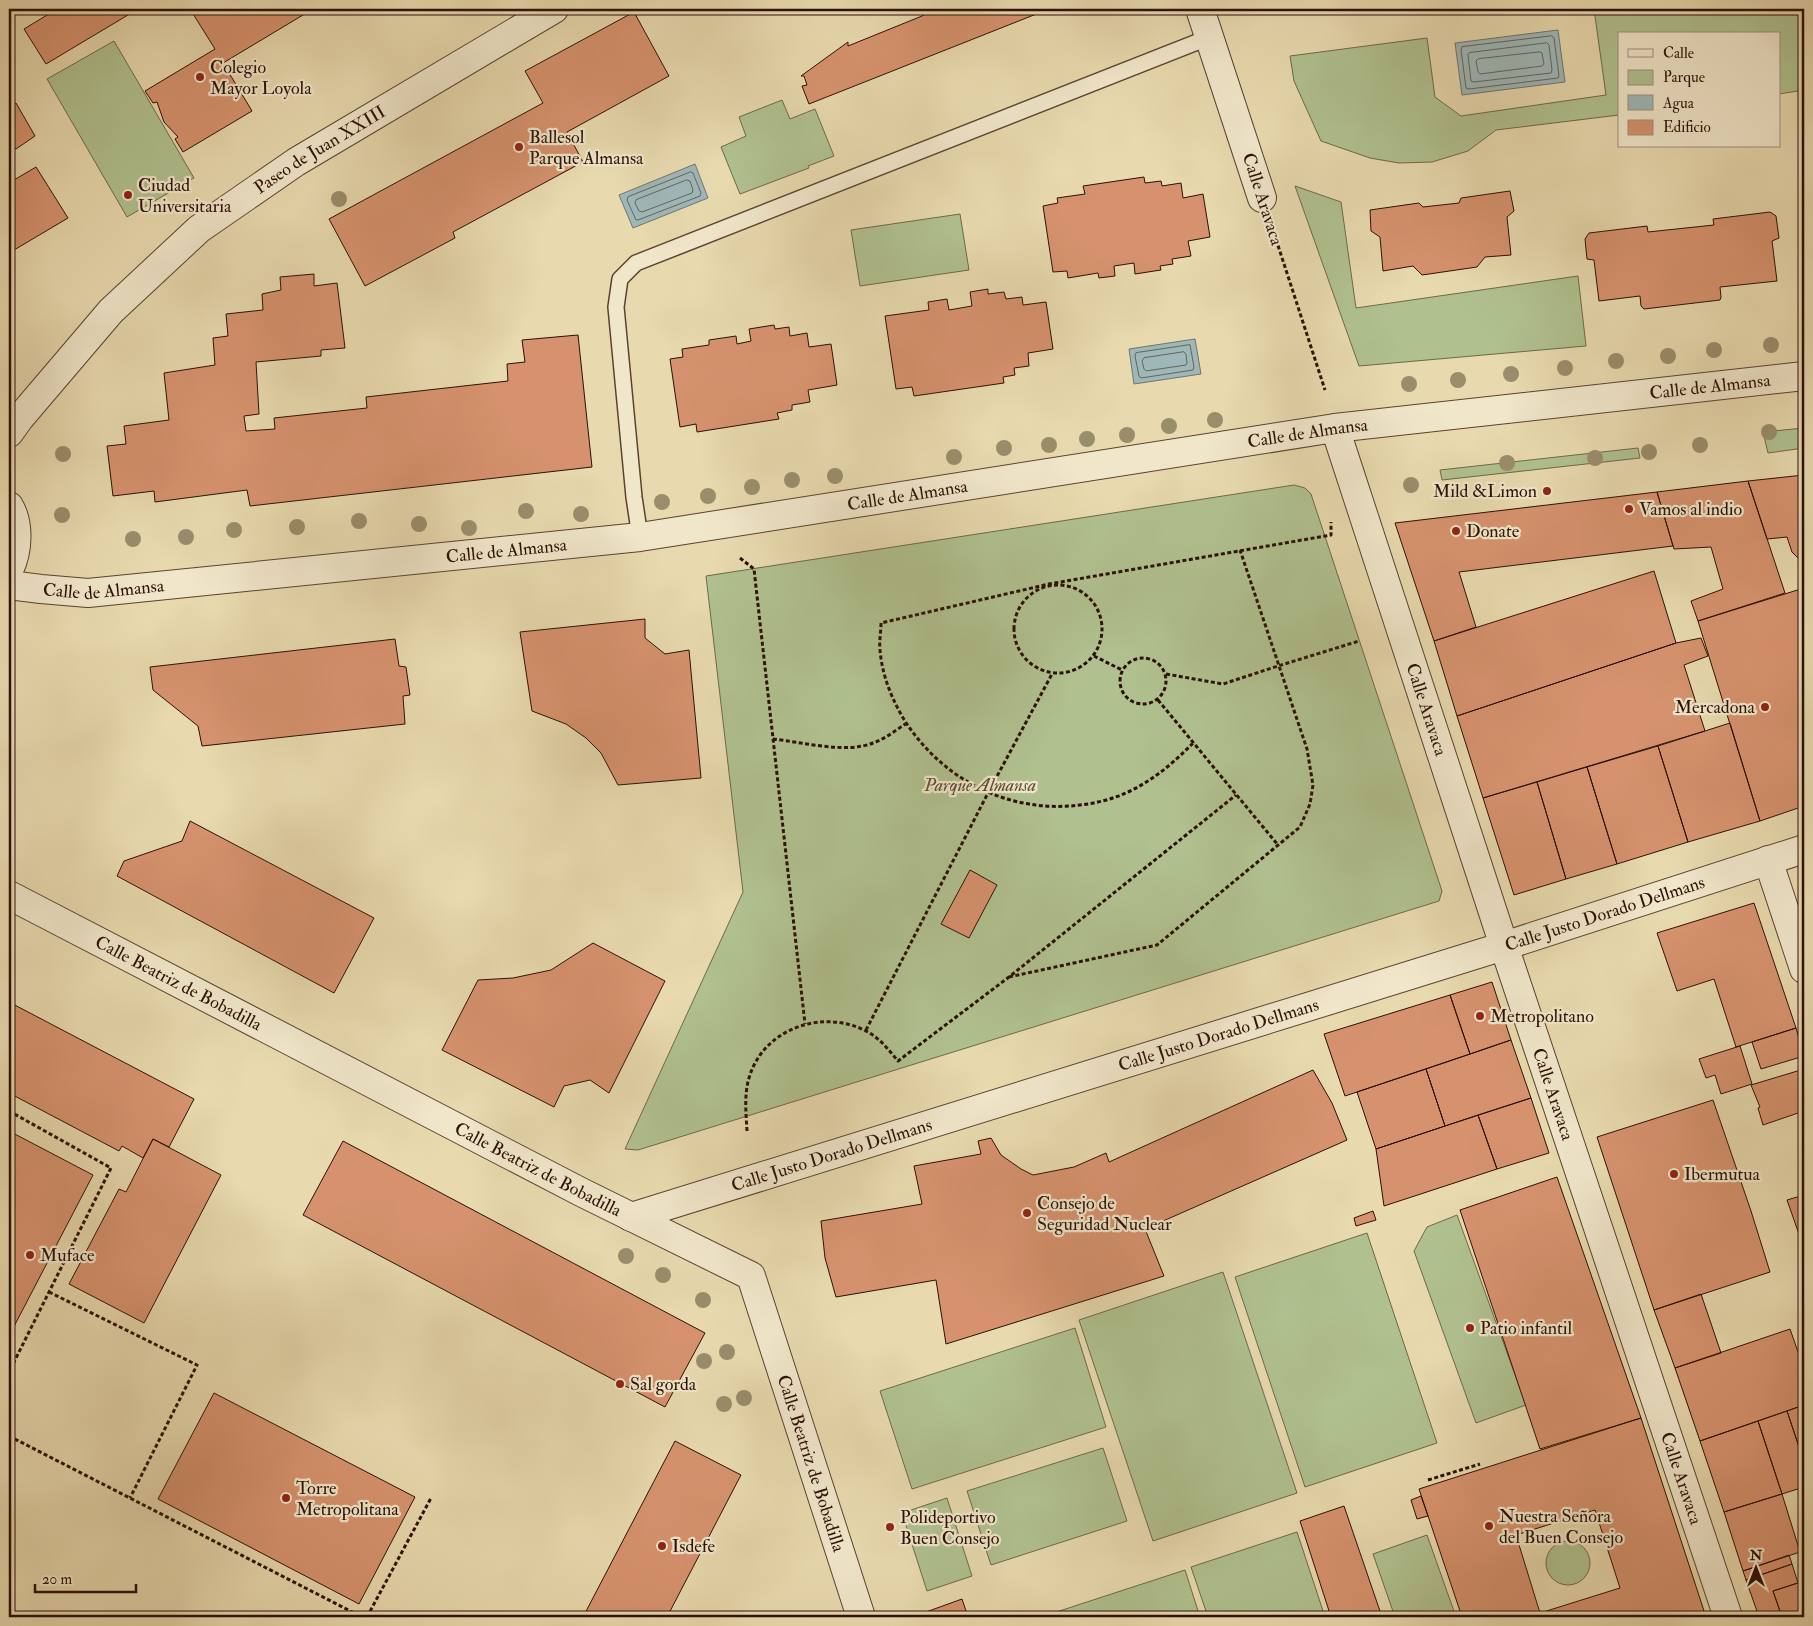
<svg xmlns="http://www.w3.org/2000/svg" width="1813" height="1626" viewBox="0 0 1813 1626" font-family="'IM FELL Double Pica',serif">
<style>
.green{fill:#b0c08f;stroke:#6e684a}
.water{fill:#9eb7b7;stroke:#707470}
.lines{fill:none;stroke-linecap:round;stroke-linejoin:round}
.shore{stroke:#65645e;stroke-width:1}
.building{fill:#d6926e;stroke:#2c1006;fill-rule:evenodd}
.lane-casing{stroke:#5b4230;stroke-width:18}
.street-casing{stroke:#5b4230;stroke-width:30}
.path{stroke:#2c1006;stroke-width:3;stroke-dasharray:4 2.5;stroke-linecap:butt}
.lane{stroke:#f0e6ca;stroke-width:15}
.street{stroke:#f0e6ca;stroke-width:28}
.tree{fill:#9a8d6c}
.poi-dot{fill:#8f2418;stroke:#f0e6ca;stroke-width:2}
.labels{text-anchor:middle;stroke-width:4.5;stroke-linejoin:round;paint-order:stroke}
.poi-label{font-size:18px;fill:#2c1006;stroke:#f0e6ca;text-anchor:start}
.street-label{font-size:18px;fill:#2c1006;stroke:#f0e6ca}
.park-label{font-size:18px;font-style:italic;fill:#5a4e36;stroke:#f0e6ca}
</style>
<rect width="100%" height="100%" fill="#e8d9ae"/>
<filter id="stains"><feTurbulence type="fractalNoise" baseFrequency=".004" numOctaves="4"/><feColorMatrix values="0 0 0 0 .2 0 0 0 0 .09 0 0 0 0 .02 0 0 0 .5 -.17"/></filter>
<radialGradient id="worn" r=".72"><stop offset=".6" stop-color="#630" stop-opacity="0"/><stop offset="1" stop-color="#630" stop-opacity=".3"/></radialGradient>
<!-- green -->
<path class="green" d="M1594 9H1804V90L1779 94V34H1619V115L1496 130 1468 151 1432 162 1399 163 1370 158 1321 141 1294 81 1290 56 1427 38 1435 97 1461 116 1606 95Z
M114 41 194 178 127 217 47 79Z
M782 100 790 119 815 109 834 156 808 166 809 168 740 194 721 147 746 136 739 117Z
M1295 186 1341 202 1356 308 1578 276 1586 346 1359 366Z
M960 214 969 270 860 286 851 230Z
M1804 428V448L1768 453 1763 432Z
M1638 448 1640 458 1442 480 1440 470Z
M1294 485 1305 488 1311 494 1442 891 1439 901 638 1150 625 1149 743 892 706 576Z
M1457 1215 1526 1405 1476 1423 1414 1251 1427 1227Z
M1367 1233 1437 1443 1305 1487 1235 1277Z
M1223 1272 1297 1493 1153 1541 1079 1320Z
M1075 1328 1106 1427 912 1489 880 1391Z
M1103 1448 1127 1521 991 1565 967 1491Z
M947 1498 972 1576 927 1591 902 1513Z
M1297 1532 1325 1617H1208L1191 1567Z
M1427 1535 1456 1617H1395L1373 1554Z
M1546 1563a22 22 0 1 1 44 0a22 22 0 1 1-44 0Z
M1185 1570 1200 1617H1041Z"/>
<!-- water -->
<path class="water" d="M1558 30 1565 82 1462 95 1455 43Z
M695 164 708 198 633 228 619 195Z
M1195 339 1201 374 1134 384 1129 349Z"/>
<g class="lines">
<!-- shore -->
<path class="shore" d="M1552 36 1554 38 1559 76 1558 78 1469 89 1466 88 1461 50 1462 47Z
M1547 43 1549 45 1552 70 1551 73 1474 82 1471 81 1468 55 1469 53Z
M1540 52 1542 53 1544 64 1542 66 1480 74 1478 72 1476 61 1478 59Z
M691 172 693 173 701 193 700 196 638 220H636L627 200 628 197Z
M687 180 690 181 693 190 692 193 642 212 639 211 635 203 636 200Z
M1190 345 1194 367 1193 370 1141 378 1139 376 1135 356 1136 353Z
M1184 352 1186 354 1187 363 1186 365 1146 371 1144 369 1142 361 1144 358Z"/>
</g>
<!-- building -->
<path class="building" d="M57 9H138L46 64 24 29Z
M190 9H313L223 63 252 111 183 152 175 139 178 137 164 122 157 102 153 103 145 91 215 49Z
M932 9 933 12 938 10 937 9H1049L809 104 802 86 807 85 804 76H801L848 42V46L922 16Z
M634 12 669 76 567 132 583 162 453 232 455 238 365 286 329 219 543 103 525 71Z
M16 103 35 136 16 149 14 148 9 152V107Z
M36 167 68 218 9 253V183Z
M1144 177 1145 183 1161 181 1162 186 1181 183 1183 198 1203 194 1210 237 1188 241 1191 256 1172 259 1173 264 1160 266 1161 270 1135 274 1134 263 1114 266 1115 276 1099 278 1098 273 1068 278 1067 271 1053 272 1043 206 1058 203 1057 198 1085 194 1083 186Z
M1510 191 1514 211 1507 217 1511 255 1485 257 1477 267 1422 275 1413 266 1383 271 1380 237 1371 231 1370 210 1419 203 1423 207 1459 203 1461 198Z
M1770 212 1776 216 1779 238 1772 241 1777 281 1720 287 1721 297 1720 300 1644 309 1641 306 1640 296 1599 301 1594 260 1587 259 1585 239 1589 233 1647 226 1648 232 1714 225 1713 219Z
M314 274V286L337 283 345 348 321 350V356L256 362 259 414 244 416 246 431 275 429 274 418 367 408 366 397 508 381 507 364 525 362 522 340 578 335 592 467 250 506 247 490 155 502 154 491 113 496 107 446 126 444 124 426 169 420 164 373 215 365 213 338 228 336 226 314 263 310 262 294 281 290 280 277Z
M988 289V294L1004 292 1006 299 1022 297 1023 305 1046 302 1053 349 1028 353 1029 366 1014 368 1015 375 1003 377 1004 383 914 396 912 387 896 389 885 316 929 310 928 302 947 299 949 310 972 306 970 292Z
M774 325 775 329 789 327 790 336 807 333 809 347 831 344 837 385 808 390 810 402 792 405V410L777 413 779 419 697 432 696 424 680 427 670 359 683 357 682 349 709 345V340L736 336 737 344 751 341 749 329Z
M1804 475V560L1799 559 1792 552 1787 537 1767 539 1748 481Z
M1748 481 1785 593 1698 621 1691 601 1723 589 1711 547 1674 549 1657 492Z
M1657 492 1673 546 1459 572 1476 627 1434 641 1395 523Z
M1654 571 1676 643 1457 716 1434 641Z
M1804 588V806L1760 821 1698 621Z
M645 619V638L665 654 689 650 701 778 618 785 601 753 586 738 566 724 532 711 520 632Z
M1701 638 1708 656 1684 665 1705 731 1483 798 1457 716 1676 643Z
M395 639 399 666 406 667 410 695 403 696 405 724 202 746 198 726 153 690 150 667Z
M1730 723 1760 821 1688 842 1658 746Z
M1658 746 1688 842 1617 864 1587 767Z
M1587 767 1617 864 1566 879 1537 782Z
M1537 782 1566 879 1514 895 1483 798Z
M190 821 374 918 334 993 117 876 124 861 182 841Z
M970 870 997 885 969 938 941 924Z
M1754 903 1796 1028 1736 1047 1714 979 1677 991 1657 933Z
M593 943 665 981 609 1093 590 1080 564 1086 554 1107 442 1050 478 980 513 978 551 970Z
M1492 982 1511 1040 1470 1054 1450 995Z
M1450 995 1470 1054 1345 1096 1324 1034Z
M9 1002 194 1099 169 1147 153 1139 143 1158 122 1146 119 1151 9 1093Z
M1796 1028 1804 1056 1761 1069 1752 1042Z
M1511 1040 1531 1098 1445 1126 1426 1069Z
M1740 1046 1752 1084 1721 1094 1715 1075 1706 1078 1699 1059Z
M1426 1069 1445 1126 1376 1149 1357 1092Z
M1804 1069V1111L1763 1125 1758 1108 1760 1107 1751 1085Z
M1313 1070 1332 1103 1347 1140 1145 1229 1164 1276 946 1344 936 1280 836 1297 825 1258 821 1221 922 1204 914 1166 981 1154 978 1141 991 1138 1001 1155 1021 1169 1033 1175 1074 1167 1106 1153 1109 1162Z
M1531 1098 1549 1153 1497 1169 1478 1115Z
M1713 1100 1751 1211 1770 1272 1654 1310 1597 1137Z
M1478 1115 1497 1169 1384 1206 1376 1149Z
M9 1131 93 1175 9 1336Z
M153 1139 221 1175 144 1323 69 1284 119 1189 126 1192Z
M343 1141 705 1333 665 1407 303 1215Z
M1557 1177 1641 1418 1540 1449 1460 1210Z
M1804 1195V1236L1800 1237 1787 1200Z
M1373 1211 1376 1220 1356 1226 1354 1218Z
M1804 1277V1294L1799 1279Z
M1701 1294 1721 1353 1675 1368 1654 1310Z
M1790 1329 1804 1369V1405L1700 1441 1675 1368Z
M214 1393 415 1497 359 1604 158 1499Z
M1804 1405V1462L1787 1411Z
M1787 1411 1804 1462V1487L1782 1494 1758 1421Z
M1641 1418 1706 1617H1462L1419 1489ZM1595 1510 1620 1588 1540 1613 1516 1535Z
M1758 1421 1782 1494 1724 1512 1700 1441Z
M675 1441 741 1475 667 1617H583Z
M1782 1494 1800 1552 1743 1571 1724 1512Z
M1421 1496 1428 1516 1417 1519 1411 1500Z
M1344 1506 1382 1617H1331L1300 1521Z
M1789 1555 1792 1564 1746 1580 1743 1571Z
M1792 1564 1798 1583 1773 1591 1782 1617H1759L1746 1580Z
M1804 1581V1617H1782L1773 1591Z
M962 1599 968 1617H928L926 1612Z"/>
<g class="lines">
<!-- lane casing -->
<g class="lane-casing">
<path id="lane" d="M640 537 634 497 616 307 620 279 636 263 1210 37"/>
</g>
<!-- street casing -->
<g class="street-casing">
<g id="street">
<path d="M1200 9 1262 198"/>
<path id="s1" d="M1335 428 1504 946 1728 1617"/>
<path id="s2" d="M9 433 19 419 111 311 199 229 296 162 554 9"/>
<path d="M9 506C20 524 18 552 9 570"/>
<path id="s3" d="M9 585 41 589 88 593 640 537 1335 428 1804 376"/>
<path d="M1768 860 1804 969"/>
<path id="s4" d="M9 895 581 1192 751 1276 861 1617"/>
<path id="s5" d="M631 1217 1504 946 1804 849"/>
</g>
</g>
<!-- path -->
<path class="path" d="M1272 227 1325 390
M740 558 754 569 805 1024
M1014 629a44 44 0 1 1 88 0a44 44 0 1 1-88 0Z
M1094 656 1122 670
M1120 681a23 23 0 1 1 46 0a23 23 0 1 1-46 0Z
M1166 674 1223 684 1278 666 1359 641
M1158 700 1278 845
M773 739C802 742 846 754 873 743 885 739 896 730 907 723
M1193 743C1167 770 1136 794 1098 802 1021 819 947 786 905 721 892 700 882 675 880 650 879 641 881 632 881 623L1049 584 1331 535V522
M1009 977 1157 945 1300 827 1310 804 1313 785 1307 749 1240 550
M866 1030 988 793 1052 674
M9 1111 111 1168 9 1372
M747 1131C746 1113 744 1095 749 1078 763 1029 821 1009 864 1030 879 1037 888 1049 898 1061L1009 977 1236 795
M49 1292 197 1365 130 1498
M9 1436 362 1617
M1428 1480 1480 1464
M367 1617 431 1498"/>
<!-- lane -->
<use href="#lane" class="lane"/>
<!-- street -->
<use href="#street" class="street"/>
</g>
<!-- trees -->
<g class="tree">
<circle cx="339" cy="199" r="8"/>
<circle cx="1771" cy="345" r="8"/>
<circle cx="1714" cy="350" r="8"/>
<circle cx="1668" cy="356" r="8"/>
<circle cx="1616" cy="361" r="8"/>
<circle cx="1565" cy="368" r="8"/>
<circle cx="1511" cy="374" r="8"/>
<circle cx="1458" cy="380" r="8"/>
<circle cx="1409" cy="384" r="8"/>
<circle cx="1215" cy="420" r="8"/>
<circle cx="1169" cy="426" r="8"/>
<circle cx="1769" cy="432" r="8"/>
<circle cx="1127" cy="435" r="8"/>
<circle cx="1087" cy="439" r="8"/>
<circle cx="1049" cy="445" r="8"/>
<circle cx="1700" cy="445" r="8"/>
<circle cx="1004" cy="448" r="8"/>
<circle cx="1649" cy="452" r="8"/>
<circle cx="63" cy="454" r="8"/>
<circle cx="954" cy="457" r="8"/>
<circle cx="1595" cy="458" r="8"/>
<circle cx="1507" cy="463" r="8"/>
<circle cx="835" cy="476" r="8"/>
<circle cx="792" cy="480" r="8"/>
<circle cx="1411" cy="485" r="8"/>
<circle cx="752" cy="487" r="8"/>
<circle cx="708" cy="496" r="8"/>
<circle cx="662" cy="502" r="8"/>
<circle cx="526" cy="511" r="8"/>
<circle cx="581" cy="514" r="8"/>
<circle cx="62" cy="515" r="8"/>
<circle cx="359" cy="521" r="8"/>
<circle cx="419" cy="524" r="8"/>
<circle cx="297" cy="527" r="8"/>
<circle cx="469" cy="528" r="8"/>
<circle cx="234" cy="530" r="8"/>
<circle cx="186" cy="537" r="8"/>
<circle cx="133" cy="539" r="8"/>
<circle cx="626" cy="1256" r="8"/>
<circle cx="663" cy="1275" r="8"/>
<circle cx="703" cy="1300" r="8"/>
<circle cx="727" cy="1352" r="8"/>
<circle cx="704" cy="1361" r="8"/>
<circle cx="744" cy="1398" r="8"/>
<circle cx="724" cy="1404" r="8"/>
</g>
<!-- markers -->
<g class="poi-dot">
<circle cx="200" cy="77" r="5"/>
<circle cx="519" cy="147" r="5"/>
<circle cx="128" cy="195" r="5"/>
<circle cx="1547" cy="491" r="5"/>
<circle cx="1629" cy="509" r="5"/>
<circle cx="1456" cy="531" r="5"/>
<circle cx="1765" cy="707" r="5"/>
<circle cx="1480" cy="1016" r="5"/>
<circle cx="1674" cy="1174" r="5"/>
<circle cx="1027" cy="1213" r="5"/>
<circle cx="30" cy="1255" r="5"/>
<circle cx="1470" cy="1328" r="5"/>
<circle cx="620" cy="1384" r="5"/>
<circle cx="286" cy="1498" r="5"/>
<circle cx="1489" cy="1526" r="5"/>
<circle cx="890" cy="1527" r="5"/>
<circle cx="662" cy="1546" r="5"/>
</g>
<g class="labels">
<!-- poi labels -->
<g class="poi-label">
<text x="210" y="73">Colegio<tspan x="210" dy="21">Mayor Loyola</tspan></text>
<text x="529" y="143">Ballesol<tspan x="529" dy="21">Parque Almansa</tspan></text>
<text x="138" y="191">Ciudad<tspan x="138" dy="21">Universitaria</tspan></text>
<text x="1537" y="497" text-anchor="end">Mild &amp;Limon</text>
<text x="1639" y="515">Vamos al indio</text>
<text x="1466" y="537">Donate</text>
<text x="1755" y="713" text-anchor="end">Mercadona</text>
<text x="1490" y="1022">Metropolitano</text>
<text x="1684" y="1180">Ibermutua</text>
<text x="1037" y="1209">Consejo de<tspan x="1037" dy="21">Seguridad Nuclear</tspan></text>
<text x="40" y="1261">Muface</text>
<text x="1480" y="1334">Patio infantil</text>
<text x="630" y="1390">Sal gorda</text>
<text x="296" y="1494">Torre<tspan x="296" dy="21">Metropolitana</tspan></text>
<text x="1499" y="1522">Nuestra Señora<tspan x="1499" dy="21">del Buen Consejo</tspan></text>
<text x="900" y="1523">Polideportivo<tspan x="900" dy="21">Buen Consejo</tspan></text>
<text x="672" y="1552">Isdefe</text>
</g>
<!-- street labels -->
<g class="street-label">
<text dy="6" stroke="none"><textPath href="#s2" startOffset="424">Paseo de Juan XXIII</textPath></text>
<text transform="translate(1263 199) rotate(72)" y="6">Calle Aravaca</text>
<text dy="6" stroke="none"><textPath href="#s3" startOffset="1715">Calle de Almansa</textPath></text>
<text dy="6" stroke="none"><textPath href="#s3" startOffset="1310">Calle de Almansa</textPath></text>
<text dy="6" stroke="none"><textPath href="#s3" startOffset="905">Calle de Almansa</textPath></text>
<text dy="6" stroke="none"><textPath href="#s3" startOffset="500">Calle de Almansa</textPath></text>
<text dy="6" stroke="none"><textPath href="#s3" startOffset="95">Calle de Almansa</textPath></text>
<text dy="6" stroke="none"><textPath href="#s1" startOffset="296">Calle Aravaca</textPath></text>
<text dy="6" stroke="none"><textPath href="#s5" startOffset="1020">Calle Justo Dorado Dellmans</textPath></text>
<text dy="6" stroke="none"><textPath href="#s4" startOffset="191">Calle Beatriz de Bobadilla</textPath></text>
<text dy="6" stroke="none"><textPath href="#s5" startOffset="615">Calle Justo Dorado Dellmans</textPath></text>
<text dy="6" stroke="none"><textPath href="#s1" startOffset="701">Calle Aravaca</textPath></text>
<text dy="6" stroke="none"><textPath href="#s5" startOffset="210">Calle Justo Dorado Dellmans</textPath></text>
<text dy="6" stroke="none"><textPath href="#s4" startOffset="596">Calle Beatriz de Bobadilla</textPath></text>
<text dy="6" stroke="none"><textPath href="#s4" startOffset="1031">Calle Beatriz de Bobadilla</textPath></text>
<text dy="6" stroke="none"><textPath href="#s1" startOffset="1106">Calle Aravaca</textPath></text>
</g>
<!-- park labels -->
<g class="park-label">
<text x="980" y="791">Parque Almansa</text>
</g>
</g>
<!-- margin -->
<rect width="1813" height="1626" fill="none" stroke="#e8d9ae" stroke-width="30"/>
<rect x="10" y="10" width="1793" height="1606" fill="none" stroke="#2c1006" stroke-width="2.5"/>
<rect x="15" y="15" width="1783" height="1596" fill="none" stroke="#2c1006"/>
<!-- legend -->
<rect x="1618" y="32" width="162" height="115" fill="#f0e6ca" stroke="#a2907c"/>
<rect x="1628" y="49" width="25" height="8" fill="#f0e6ca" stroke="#a2907c"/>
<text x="1663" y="58" font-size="15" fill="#2c1006">Calle</text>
<rect x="1628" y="70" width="25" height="15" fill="#b0c08f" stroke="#a2907c"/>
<text x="1663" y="82" font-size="15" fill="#2c1006">Parque</text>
<rect x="1628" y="95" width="25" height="15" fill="#9eb7b7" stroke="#a2907c"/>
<text x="1663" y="108" font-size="15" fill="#2c1006">Agua</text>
<rect x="1628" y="120" width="25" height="15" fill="#d6926e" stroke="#a2907c"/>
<text x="1663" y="132" font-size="15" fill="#2c1006">Edificio</text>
<!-- north arrow -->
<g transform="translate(1756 1568)" stroke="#f0e6ca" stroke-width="4" paint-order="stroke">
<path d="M0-4L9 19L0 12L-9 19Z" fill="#2c1006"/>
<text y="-8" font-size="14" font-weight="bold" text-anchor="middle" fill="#2c1006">N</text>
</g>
<!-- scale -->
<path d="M35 1584v8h101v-8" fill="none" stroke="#2c1006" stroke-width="2.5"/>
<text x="42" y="1584" font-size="15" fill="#2c1006" stroke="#f0e6ca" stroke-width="4" paint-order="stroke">20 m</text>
<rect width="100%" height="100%" filter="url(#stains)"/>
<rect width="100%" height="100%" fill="url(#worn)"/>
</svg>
